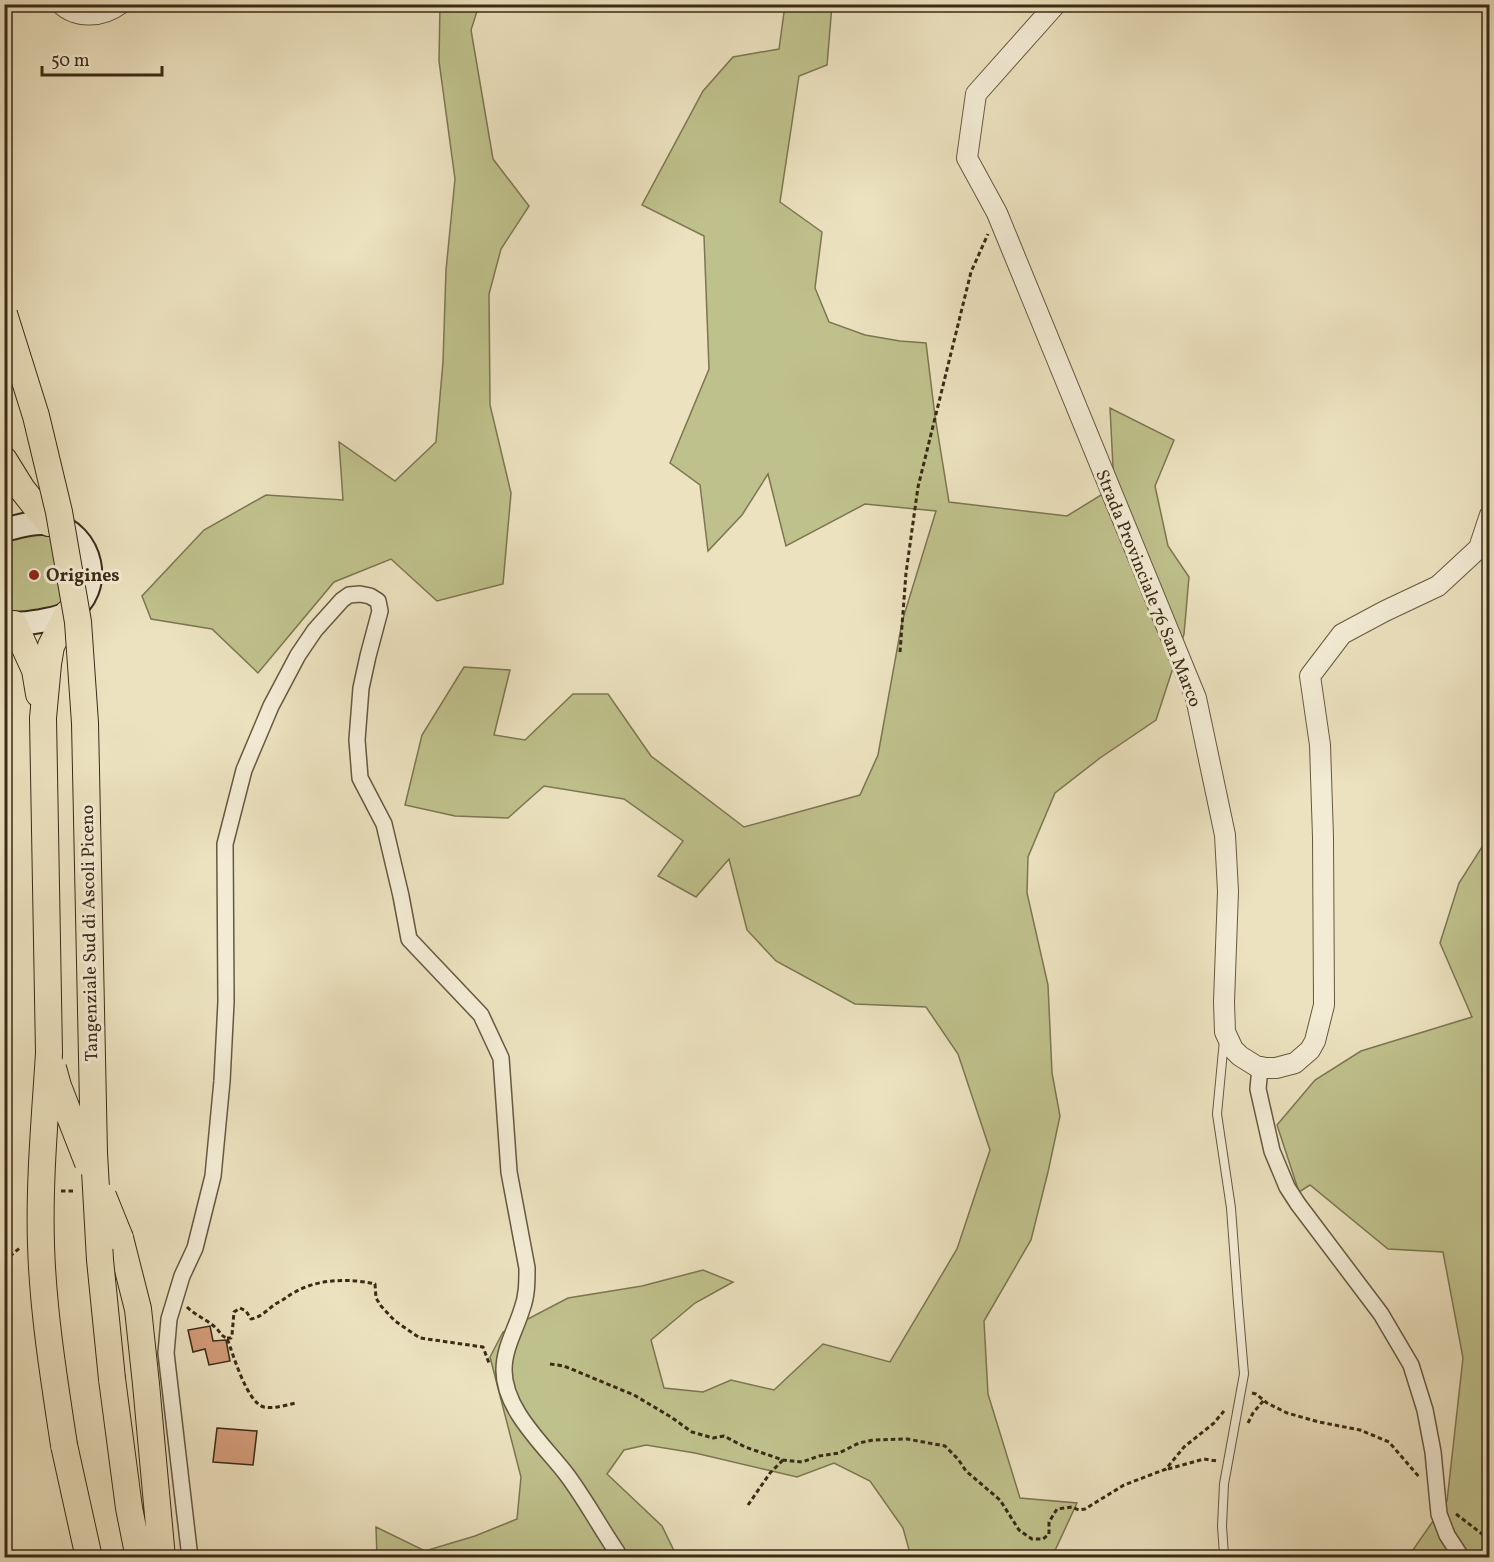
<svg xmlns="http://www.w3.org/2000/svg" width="1494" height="1562" viewBox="0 0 1494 1562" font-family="Vollkorn,serif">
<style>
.green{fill:#bfc18c;stroke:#7c7651;stroke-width:1.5}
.building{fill:#d49d7b;stroke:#3a2a16;stroke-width:1.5}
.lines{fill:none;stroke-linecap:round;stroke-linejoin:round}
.service-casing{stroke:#665840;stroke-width:10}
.minor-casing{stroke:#665840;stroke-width:18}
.tertiary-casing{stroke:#665840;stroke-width:22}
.secondary-casing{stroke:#3a2a16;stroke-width:26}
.trunk-casing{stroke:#3a2a16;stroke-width:28}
.path{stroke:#3a2a16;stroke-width:3;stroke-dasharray:4.5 3;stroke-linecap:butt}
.service{stroke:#f3ecd5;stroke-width:8}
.minor{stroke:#f3ecd5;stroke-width:15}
.tertiary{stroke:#f3ecd5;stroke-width:20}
.secondary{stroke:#f3ecd5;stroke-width:22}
.trunk{stroke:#ece2bf;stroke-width:26}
.trunk-bridge-casing{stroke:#3a2a16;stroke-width:28;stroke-linecap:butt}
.trunk-bridge{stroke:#ece2bf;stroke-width:26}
.poi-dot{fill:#8f2418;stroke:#f3ecd5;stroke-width:2}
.labels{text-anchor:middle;stroke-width:6;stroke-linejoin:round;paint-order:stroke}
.poi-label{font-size:18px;font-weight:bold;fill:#3a2a16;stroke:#f3ecd5;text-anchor:start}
.street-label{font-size:18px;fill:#3a2a16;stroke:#f3ecd5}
</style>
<rect width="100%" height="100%" fill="#ece2bf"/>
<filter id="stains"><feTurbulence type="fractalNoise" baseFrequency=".00333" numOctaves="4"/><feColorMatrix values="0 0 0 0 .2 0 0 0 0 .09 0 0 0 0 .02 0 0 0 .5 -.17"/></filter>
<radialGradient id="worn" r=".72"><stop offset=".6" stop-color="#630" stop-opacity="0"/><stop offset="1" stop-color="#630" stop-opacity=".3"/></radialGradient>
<!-- green -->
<path class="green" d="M440 5H479L471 30 493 159 529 206 501 249 489 294 490 405 511 493 503 584 437 601 391 559 334 582 258 673 212 629 151 619 142 596 204 530 266 495 343 500 339 442 395 481 436 442 443 362 446 270 455 179 439 61Z
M785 5H832L827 65 799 76 780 202 822 232 815 288 829 322 865 335 900 341 926 343 935 416 949 502 1067 516 1114 487 1110 408 1174 440 1155 486 1168 546 1189 577 1184 634 1156 720 1100 758 1055 793 1028 857 1027 893 1048 985 1052 1073 1060 1116 1048 1172 1031 1240 984 1321 988 1394 1020 1498 1077 1503 1052 1557H911L903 1528 870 1481 834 1463 797 1477 695 1453 646 1445 624 1450 607 1474 662 1526 677 1557H377L376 1527 425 1551 475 1536 517 1519 521 1477 490 1357 503 1332 568 1298 642 1286 703 1270 733 1282 695 1303 651 1340 664 1388 703 1392 731 1380 774 1390 823 1344 890 1362 957 1249 990 1150 958 1054 926 1007 855 1004 776 961 747 930 729 859 696 897 658 876 683 841 624 799 544 786 508 818 455 816 405 805 422 735 464 667 510 670 494 735 525 740 573 694H608L651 756 744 827 860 795 878 755 902 622 936 511 865 504 786 546 768 474 742 515 708 551 700 485 670 463 709 369 704 236 642 205 703 91 733 57 779 49Z
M34 532 58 536 62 606 26 616 5 613V538Z
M1489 836V1557H1408L1447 1501 1463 1358 1443 1252 1388 1249 1310 1185 1299 1192 1277 1125 1315 1080 1361 1051 1472 1017 1440 943 1459 883Z"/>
<!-- building -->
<path class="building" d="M210 1326 213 1341 226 1340 230 1361 209 1365 205 1349 193 1352 188 1330Z
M217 1428 257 1431 253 1465 213 1462Z"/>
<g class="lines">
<!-- service casing -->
<g class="service-casing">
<path id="service" d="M1224 1555 1222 1526 1224 1484 1244 1374 1238 1303 1231 1208 1217 1114 1224 1040"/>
</g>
<!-- minor casing -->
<g class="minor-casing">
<path id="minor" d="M1260 1067 1258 1089 1272 1151 1287 1187 1298 1204 1381 1314 1411 1365 1425 1410 1433 1452 1439 1514 1447 1535 1462 1558
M190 1558 166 1353 169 1319 182 1276 195 1248 213 1176 222 1081 226 1002 225 844 244 770 271 706 298 655 315 630 342 600 349 595 360 594 370 596 378 601 380 611 368 656 361 688 357 740 360 778 384 824 401 896 409 939 481 1015 501 1058 509 1172 527 1268C527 1282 527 1296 522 1309 516 1329 504 1348 504 1370 504 1410 544 1445 567 1475 585 1499 600 1527 617 1552L618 1558"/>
</g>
<!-- tertiary casing -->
<g class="tertiary-casing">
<path id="tertiary" d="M61 4C77 19 103 17 120 4
M1056 4 976 94 967 158 997 213 1196 698 1225 835 1228 891 1224 1002 1225 1032 1233 1049 1240 1056 1256 1066 1266 1068H1276L1295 1063 1310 1050 1315 1041 1324 1005 1323 837 1320 745 1310 676 1342 634 1385 611 1438 586 1479 548 1490 515"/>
</g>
<!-- secondary casing -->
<g class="secondary-casing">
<path id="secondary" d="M4 530C19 526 36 521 51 524 92 532 106 590 68 613 60 618 50 619 41 621 29 623 17 625 4 623"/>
</g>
<!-- trunk casing -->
<g class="trunk-casing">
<path id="trunk" d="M4 460 22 489 49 523
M14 624 35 670 39 694
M49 1053 43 718 48 664 51 646 68 613
M120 1238 138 1309 146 1384 162 1558
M112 1379 129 1508 139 1558
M64 1445 89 1558"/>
</g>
<!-- path -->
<path class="path" d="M900 652 906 573 918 487 971 272 988 234
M61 1191H75
M4 1261 21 1247
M187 1307C196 1316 208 1320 216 1328 221 1333 221 1336 227 1338 233 1354 247 1403 264 1407 274 1409 286 1405 296 1403
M227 1338H231L232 1335 234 1312 240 1308 246 1311 251 1319C263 1317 269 1307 279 1302 285 1299 289 1295 295 1292 317 1279 350 1278 375 1284L376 1298 381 1306 395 1321 420 1338 483 1347 489 1363
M550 1364 564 1366 634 1395 671 1417 692 1432 713 1438 724 1436 745 1447 783 1460 802 1462 819 1456 839 1453 859 1443 873 1440 907 1439 945 1446 958 1459 966 1471 1000 1500 1019 1530 1032 1539H1043L1049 1534V1522L1057 1509 1072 1507 1079 1510 1085 1509 1124 1485 1166 1469 1184 1447 1214 1423 1224 1411
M1252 1393 1256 1394 1267 1403 1287 1413 1319 1422 1360 1430 1389 1442 1420 1478
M1248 1423 1253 1413 1264 1400
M1168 1469 1204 1459 1217 1461
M748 1505 770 1473 783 1460
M1456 1514 1490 1540"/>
<!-- service -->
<use href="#service" class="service"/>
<!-- minor -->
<use href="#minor" class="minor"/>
<!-- tertiary -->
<use href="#tertiary" class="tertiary"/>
<!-- secondary -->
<use href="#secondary" class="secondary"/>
<!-- trunk -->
<use href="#trunk" class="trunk"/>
<!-- trunk-bridge casing -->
<g class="trunk-bridge-casing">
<path id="trunk-bridge" d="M4 314 36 416 59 512 78 622 85 723 94 1153 100 1260 112 1379
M49 1053C45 1117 39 1181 41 1245 43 1312 54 1379 64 1445
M53 1068 58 1086 88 1163
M103 1196 120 1238"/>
</g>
<!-- trunk-bridge -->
<use href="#trunk-bridge" class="trunk-bridge"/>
</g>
<!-- markers -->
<circle class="poi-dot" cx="34" cy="575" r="6"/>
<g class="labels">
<!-- poi labels -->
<g class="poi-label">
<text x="46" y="581">Origines</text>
</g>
<!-- street labels -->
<g class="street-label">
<text transform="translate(1149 588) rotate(68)" y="6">Strada Provinciale 76 San Marco</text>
<text transform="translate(89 933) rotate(-91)" y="6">Tangenziale Sud di Ascoli Piceno</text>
</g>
</g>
<!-- margin -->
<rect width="1494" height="1562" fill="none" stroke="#ece2bf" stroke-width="24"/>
<rect x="6" y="6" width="1482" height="1550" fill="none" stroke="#3a2a16" stroke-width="3"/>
<rect x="12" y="12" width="1470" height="1538" fill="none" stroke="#3a2a16" stroke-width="1.5"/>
<!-- scale -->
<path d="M42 66v9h120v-9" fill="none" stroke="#3a2a16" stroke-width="3"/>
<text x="51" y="66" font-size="18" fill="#3a2a16" stroke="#f3ecd5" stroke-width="4.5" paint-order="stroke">50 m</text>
<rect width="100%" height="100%" filter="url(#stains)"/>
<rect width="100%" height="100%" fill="url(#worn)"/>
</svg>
